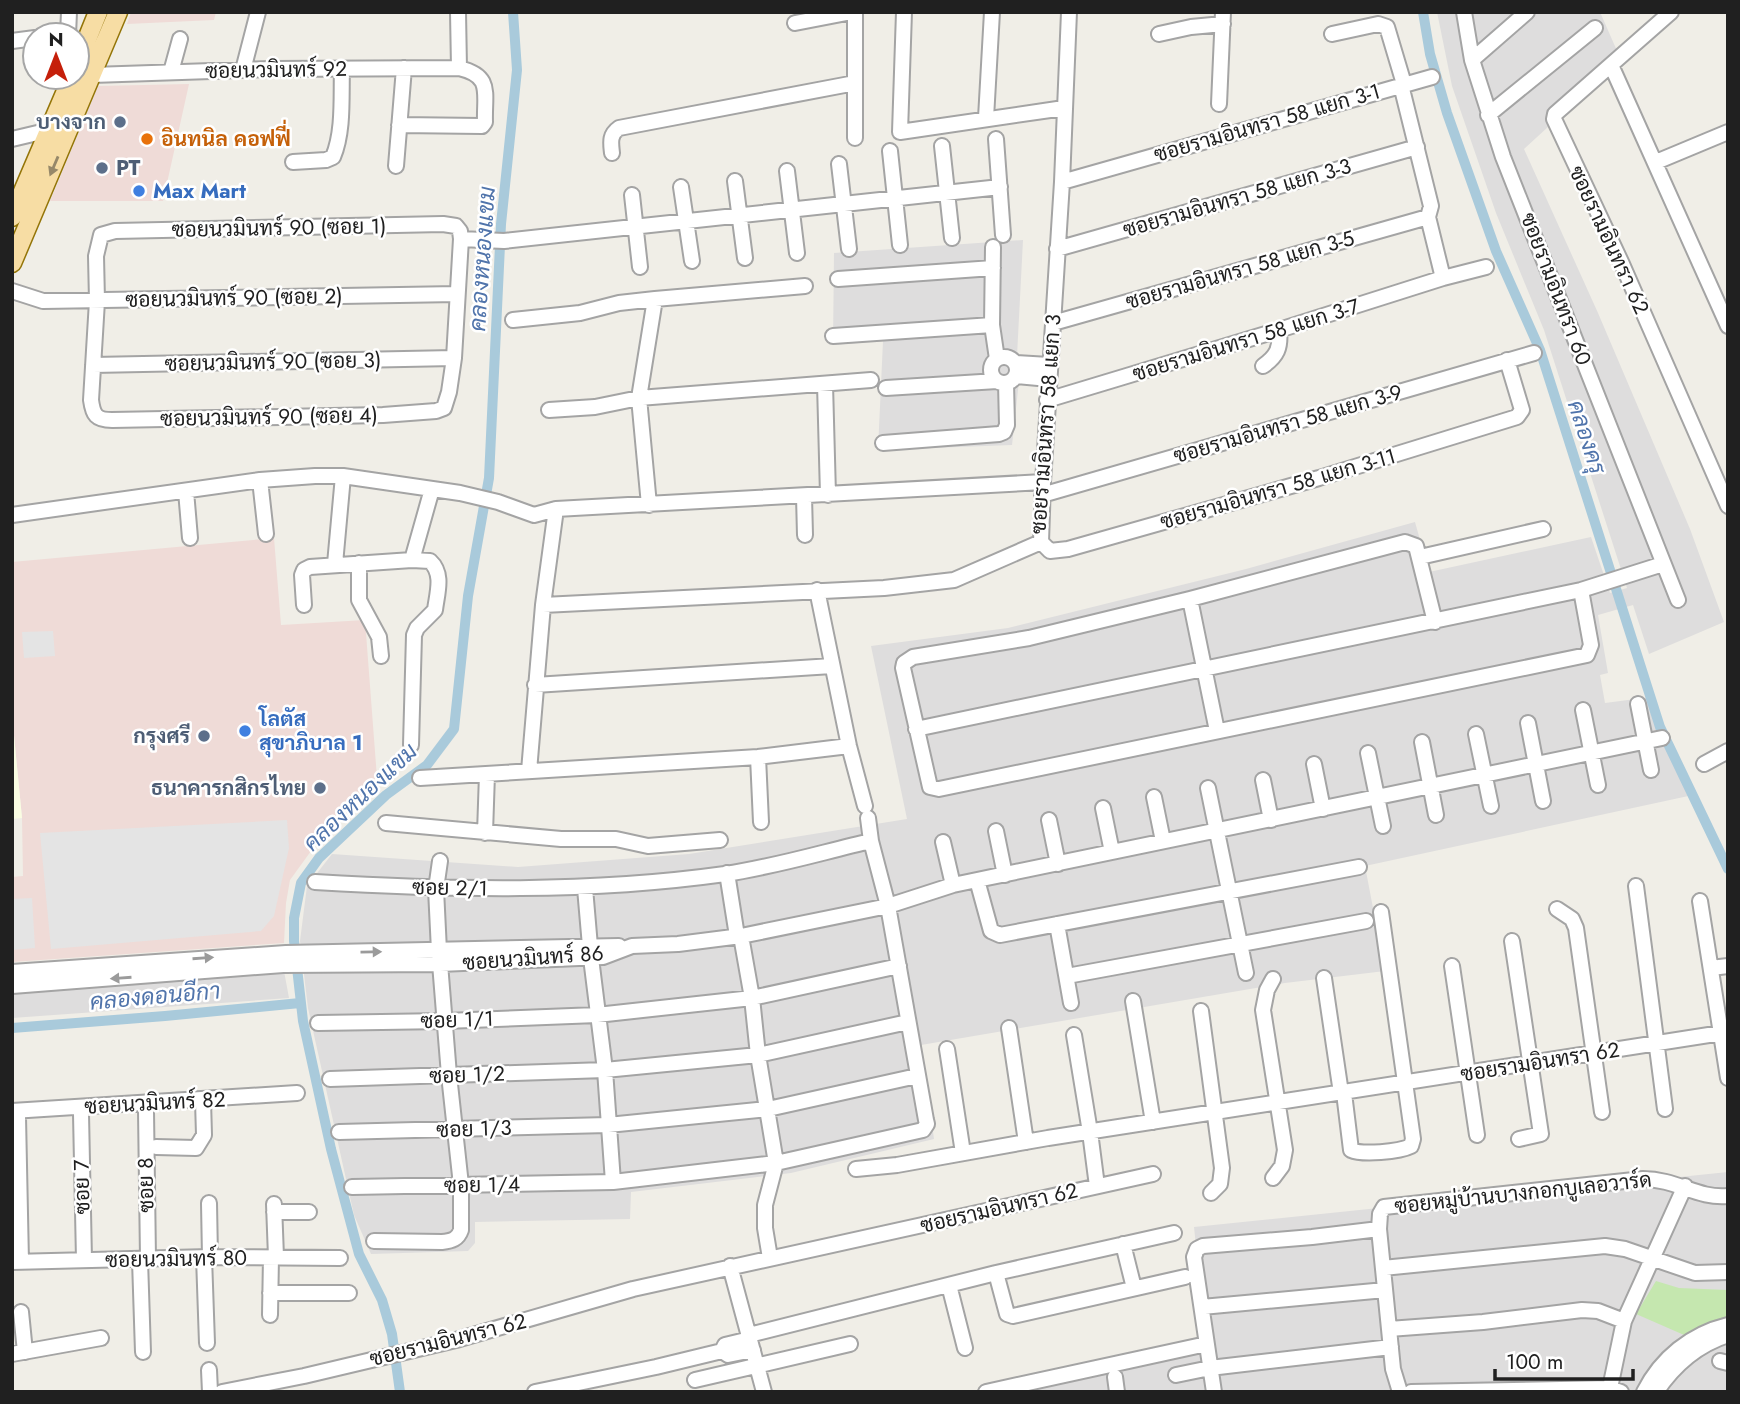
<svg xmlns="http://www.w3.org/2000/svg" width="1740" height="1404" viewBox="0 0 1740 1404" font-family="Jost,Sarabun,sans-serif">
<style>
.residential{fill:#dedddd}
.commercial{fill:#efdbd7}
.education{fill:#fafde2}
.grass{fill:#c5e7af}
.parking{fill:#e4e4e4}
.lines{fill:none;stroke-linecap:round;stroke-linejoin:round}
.canal{stroke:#a9cadb;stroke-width:10}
.minor-casing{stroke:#a4a4a4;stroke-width:18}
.major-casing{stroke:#947508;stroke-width:21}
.minor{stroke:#fff;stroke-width:14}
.major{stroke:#f7dda4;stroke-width:18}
.oneway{fill:#968869}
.oneway2{fill:#9b9b9b}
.service-dot{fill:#5c6f8a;stroke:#fff;stroke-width:2.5}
.food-dot{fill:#e8710a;stroke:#fff;stroke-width:2.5}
.shop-dot{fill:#3f7fe0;stroke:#fff;stroke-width:2.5}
.labels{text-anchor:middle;stroke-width:5;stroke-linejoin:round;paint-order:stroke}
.street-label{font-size:21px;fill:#202020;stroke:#fff}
.service-label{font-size:21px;font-weight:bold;fill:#4e5e75;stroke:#fff;text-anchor:end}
.food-label{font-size:21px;font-weight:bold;fill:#c56008;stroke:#fff;text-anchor:start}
.shop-label{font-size:21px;font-weight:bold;fill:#366cbe;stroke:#fff;text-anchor:start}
.water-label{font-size:23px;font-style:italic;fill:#5074ab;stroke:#fff}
</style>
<rect width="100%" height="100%" fill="#f0eee7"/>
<!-- residential -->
<path class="residential" d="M1437 12H1600L1621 60 1524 149 1598 313 1690 529 1724 622 1649 654 1633 605 1598 615 1608 673 1600 675 1605 703 1651 697 1693 795 1365 866 1385 971 1285 983 921 1045 934 1139 791 1173 631 1192 630 1219 475 1222V1243L468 1251 371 1254 354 1215 308 1008 300 941 307 886 332 854 518 867 689 854 907 819 871 646 1008 628 1246 569 1415 522 1429 572 1591 537 1610 593 1627 588 1544 330 1496 213 1452 86Z
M1023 240 1017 356 1019 381 1012 445 878 450 883 341 833 345 834 253Z
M284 971 289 998 12 1018V990Z
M1728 1172V1392H1008L1206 1341 1194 1227Z"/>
<!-- commercial -->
<path class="commercial" d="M131 12H216L214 20 127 24Z
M189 84 163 201H50L98 86Z
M274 538 281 625 365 620 378 791 327 829 290 880 286 903 284 943 12 962V877L23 876 22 818 12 715V562Z"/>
<!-- education -->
<path class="education" d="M12 715 22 818 12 819Z"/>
<!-- grass -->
<path class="grass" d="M1656 1281 1679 1288 1728 1290V1322L1691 1338 1636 1314Z"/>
<!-- parking -->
<path class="parking" d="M53 631 55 656 24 658 22 632Z
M287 820 289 848 274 916 261 931 51 949 40 833Z
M32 898 35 948 12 950V899Z"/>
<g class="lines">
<!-- canal -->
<path class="canal" d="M1423 12 1430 54 1447 113 1496 251 1540 350 1660 727 1728 869
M12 1028 165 1016 300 1003
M400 1392 392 1334 382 1300 359 1254 331 1149 303 1021 294 941V918L301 883 319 858 386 795 427 765 454 729 468 596 489 478 501 224 517 70 513 12"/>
<!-- minor casing -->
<g class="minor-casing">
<path id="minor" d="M458 12 459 68
M904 12 900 132 1064 108
M1464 12 1472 60 1503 157 1678 600
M1671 12 1555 114 1554 119 1622 264 1728 506
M795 23 852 12
M1159 34 1191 27 1223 24
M1332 34 1378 24 1387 27 1404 84
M68 35 69 12
M12 41 35 38
M1472 60 1527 12
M1611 65 1728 326
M243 70 258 12
M171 72 180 39
M92 75 272 69 459 68C493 76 484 93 485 122L482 126 399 125
M1401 85 1431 206 1428 217 1443 278
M1219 104 1223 12
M1488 115 1595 28
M986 118 992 12
M855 138V12
M12 139 50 130
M996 139 1003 235
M942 146 952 238
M890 151 900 245
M612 153C611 143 609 135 619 128L855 83
M293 162 326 160 333 157C344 131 341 96 342 68
M1656 162 1728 132
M839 164 849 249
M396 166 404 68
M787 171 797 253
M735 181 745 258
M1062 182 1432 77
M681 187 692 261
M632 195 640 267
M443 224 456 226 460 231 461 239 454 358 449 392 444 408 436 411 383 415 112 420C96 420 93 415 91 400L97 301 96 256 101 235 115 231Z
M461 239 504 241 1000 187
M993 247 992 325 997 359
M1057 249 1417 147
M838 279 993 268
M12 291 43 301 457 294
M513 320 580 313 619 303 655 299 805 286
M1053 323 1428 217
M833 336 992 325
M991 370a13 13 0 1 1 26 0a13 13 0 1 1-26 0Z
M1016 363 1049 365
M93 365 454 358
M1263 366C1277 356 1281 348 1279 330
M1016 376 1049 379
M825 384 828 495
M886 388 997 381
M1047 400 1279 330 1443 278 1486 267
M549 410 595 407 639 398 871 380
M883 443 999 434 1004 432 1007 425 1006 383
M260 480 266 534
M186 491 190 538
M1042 495 1534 353
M804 496 805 535
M649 505 639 398 655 299
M12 515 260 480 315 476H343L460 493 498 502 534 515 556 509 1043 482
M1041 542 1050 551 1068 549 1319 478 1517 417 1522 410 1507 360
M1041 542 1043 482 1062 182 1069 12
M1420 557 1543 529
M359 563V600L379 637 381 656
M335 564 343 476
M817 590 849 746 865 806
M1190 599 1217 731
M304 605 302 575 304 570 310 567 412 560
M543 605 884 588 954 580 1041 542
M1435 622 1416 546 1405 542 1190 599 1029 638 913 657 904 663 903 668 930 787 939 789 1587 655 1591 645 1581 590
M535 685 832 666
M1638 704 1651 770
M1583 710 1598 785
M1528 723 1543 801
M916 729 1581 590 1663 564
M1476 734 1491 806
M1422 742 1436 815
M411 745 414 635 417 628 435 610C437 593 444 574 430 561L412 560 432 489
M1368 753 1383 826
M758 757 761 822
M1314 764 1323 809
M1704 764 1728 751
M529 771 543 605 556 509
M420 778 758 757 849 746
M1263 780 1271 820
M1208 788 1246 973
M1154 797 1163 841
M1103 808 1112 852
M1049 820 1058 864
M386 823 561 839H616L648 846 720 840
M996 831 1005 875
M485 833 487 774
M943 842 953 885
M727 873 737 936
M977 880 1662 738
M315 882C452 890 589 893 725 874 774 867 823 852 871 841
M1636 886 1665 1109
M585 888 591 958 605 1070 613 1182
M1700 901 1728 1078
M1557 909 1572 919 1576 928 1602 1112
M1057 924 1071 1003
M741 936 752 998 758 1055 776 1163 765 1205V1228L770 1258
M1512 941 1541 1134 1519 1139
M1452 966 1477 1135
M1711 968 1728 966
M12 972 286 953 619 946
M1067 976 1366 921
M1324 978 1341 1093
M12 986 283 965 440 964 603 957 632 946 678 944 741 936 888 906 953 885 977 880 991 931 1000 935 1359 867
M1133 1001 1153 1122
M1201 1011 1222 1168 1220 1184 1211 1193
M318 1023 445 1021 597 1015 752 998 899 966
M1009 1028 1026 1142
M1074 1035 1090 1132 1097 1186
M947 1049 963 1153
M330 1079 605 1070 758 1055 908 1022
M1344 1093 1351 1150C1362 1155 1399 1152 1411 1146L1413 1139 1381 912
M12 1111 297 1093
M146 1111 148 1259
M81 1114 84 1260
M18 1117 21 1262
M339 1132 608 1125 768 1109 917 1076
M156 1147 196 1148 204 1135 203 1101
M856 1169 897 1165 1048 1138 1728 1032
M1273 1178 1282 1166 1285 1150 1263 1010 1267 990 1273 979
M352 1187 613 1182 776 1163 923 1130 927 1124 926 1120 888 906 871 841 868 818
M209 1203 210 1257
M274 1204 276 1257
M274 1212H309
M374 1241 442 1242C452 1241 458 1239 461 1230V1185L449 1075 439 951 436 889 440 861
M1123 1244 1134 1288
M204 1257 207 1343
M140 1260 143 1352
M12 1262 210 1257 340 1258
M730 1266 764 1392
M1383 1268 1605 1246 1625 1249 1695 1273 1728 1272
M996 1273 1007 1314 1013 1316 1185 1277
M949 1285 965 1348
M270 1293H349
M1202 1307 1385 1290
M21 1312 25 1352
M270 1315 271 1257
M1389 1329 1483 1322 1582 1310 1598 1311 1624 1321
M749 1335 996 1273 1174 1233
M722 1351 725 1345 750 1339
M12 1354 101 1338
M1720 1361 1728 1363
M209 1370 210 1392
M1176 1375 1210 1368 1391 1347
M1115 1377 1117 1392
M695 1380 850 1344
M1610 1388 1624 1321 1685 1186
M222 1392 304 1376 456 1340 633 1289 1153 1174
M535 1392 656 1367 722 1351 728 1355 753 1350
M986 1392 1202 1345
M1214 1392 1194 1257 1197 1249 1203 1246 1312 1237 1379 1229
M1400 1392 1393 1369 1379 1229 1380 1214 1384 1207 1643 1179C1677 1179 1697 1199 1728 1196
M1411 1392 1610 1388 1621 1392
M1644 1392C1661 1358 1691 1334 1728 1325
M1656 1392C1674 1365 1697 1345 1728 1335"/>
</g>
<!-- major casing -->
<g class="major-casing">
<path id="major" d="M77 64 98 12
M12 217 72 77
M12 263 118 12"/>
</g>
<!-- minor -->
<use href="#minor" class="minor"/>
<!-- major -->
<use href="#major" class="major"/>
</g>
<!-- one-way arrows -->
<defs><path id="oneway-solid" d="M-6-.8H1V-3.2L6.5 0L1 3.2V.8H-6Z" transform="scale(1.75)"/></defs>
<use class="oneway" href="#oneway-solid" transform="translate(54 166) rotate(113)"/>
<g class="oneway2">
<use href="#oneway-solid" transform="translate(371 952) rotate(-1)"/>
<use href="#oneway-solid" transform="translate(203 958) rotate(-4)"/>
<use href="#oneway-solid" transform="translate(121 978) rotate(176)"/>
</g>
<!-- markers -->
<g class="service-dot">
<circle cx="120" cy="122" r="7"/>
<circle cx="102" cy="168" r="7"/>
<circle cx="204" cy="736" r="7"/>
<circle cx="320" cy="788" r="7"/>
</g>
<circle class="food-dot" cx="147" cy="139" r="7"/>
<g class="shop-dot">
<circle cx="139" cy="191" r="7"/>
<circle cx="245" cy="731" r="7"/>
</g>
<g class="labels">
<!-- street labels -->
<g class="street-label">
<text transform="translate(276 70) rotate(-1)" y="7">ซอยนวมินทร์ 92</text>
<text transform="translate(1267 123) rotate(-16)" y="7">ซอยรามอินทรา 58 แยก 3-1</text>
<text transform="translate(1237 198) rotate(-16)" y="7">ซอยรามอินทรา 58 แยก 3-3</text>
<text transform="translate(279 228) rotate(-1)" y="7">ซอยนวมินทร์ 90 (ซอย 1)</text>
<text transform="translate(1609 240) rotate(65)" y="7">ซอยรามอินทรา 62</text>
<text transform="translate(1240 270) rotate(-16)" y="7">ซอยรามอินทรา 58 แยก 3-5</text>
<text transform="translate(1556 289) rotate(69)" y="7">ซอยรามอินทรา 60</text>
<text transform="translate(234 298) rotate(-1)" y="7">ซอยนวมินทร์ 90 (ซอย 2)</text>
<text transform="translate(1246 340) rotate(-17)" y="7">ซอยรามอินทรา 58 แยก 3-7</text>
<text transform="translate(273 362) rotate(-1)" y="7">ซอยนวมินทร์ 90 (ซอย 3)</text>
<text transform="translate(269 417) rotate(-1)" y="7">ซอยนวมินทร์ 90 (ซอย 4)</text>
<text transform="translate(1046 424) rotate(-86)" y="7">ซอยรามอินทรา 58 แยก 3</text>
<text transform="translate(1288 424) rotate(-16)" y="7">ซอยรามอินทรา 58 แยก 3-9</text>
<text transform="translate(1278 489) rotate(-16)" y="7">ซอยรามอินทรา 58 แยก 3-11</text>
<text transform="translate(450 888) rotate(1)" y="7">ซอย 2/1</text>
<text transform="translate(533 958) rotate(-4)" y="7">ซอยนวมินทร์ 86</text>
<text transform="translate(457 1020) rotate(-2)" y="7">ซอย 1/1</text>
<text transform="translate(1540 1062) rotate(-9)" y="7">ซอยรามอินทรา 62</text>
<text transform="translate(467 1075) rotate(-2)" y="7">ซอย 1/2</text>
<text transform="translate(155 1103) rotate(-3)" y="7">ซอยนวมินทร์ 82</text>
<text transform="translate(474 1129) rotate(-2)" y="7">ซอย 1/3</text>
<text transform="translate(146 1185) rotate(-91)" y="7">ซอย 8</text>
<text transform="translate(482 1185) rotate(-1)" y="7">ซอย 1/4</text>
<text transform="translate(82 1187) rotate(-91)" y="7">ซอย 7</text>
<text transform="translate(1523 1193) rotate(-6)" y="7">ซอยหมู่บ้านบางกอกบูเลอวาร์ด</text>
<text transform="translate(999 1208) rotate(-13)" y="7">ซอยรามอินทรา 62</text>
<text transform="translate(176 1259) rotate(-1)" y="7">ซอยนวมินทร์ 80</text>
<text transform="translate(448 1340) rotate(-14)" y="7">ซอยรามอินทรา 62</text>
</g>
<!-- service labels -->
<g class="service-label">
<text x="106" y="129">บางจาก</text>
<text x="116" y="175" text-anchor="start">PT</text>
<text x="190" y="743">กรุงศรี</text>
<text x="306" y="795">ธนาคารกสิกรไทย</text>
</g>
<!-- food labels -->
<g class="food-label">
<text x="161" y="146">อินทนิล คอฟฟี่</text>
</g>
<!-- shop labels -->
<g class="shop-label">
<text x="153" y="198">Max Mart</text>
<text x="259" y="726">โลตัส<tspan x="259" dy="24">สุขาภิบาล 1</tspan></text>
</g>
<!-- water labels -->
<g class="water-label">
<text transform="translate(482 259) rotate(-86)" y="8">คลองหนองแขม</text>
<text transform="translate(1587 437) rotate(72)" y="8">คลองครุ</text>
<text transform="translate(360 797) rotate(-43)" y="8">คลองหนองแขม</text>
<text transform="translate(155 996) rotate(-5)" y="8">คลองดอนอีกา</text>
</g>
</g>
<!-- border -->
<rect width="1740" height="1404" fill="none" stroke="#202020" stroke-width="28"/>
<!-- north arrow -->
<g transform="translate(56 56)"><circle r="33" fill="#ffffff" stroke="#a6a6a6" stroke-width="2"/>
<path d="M0-5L12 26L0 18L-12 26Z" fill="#c51f0a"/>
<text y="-10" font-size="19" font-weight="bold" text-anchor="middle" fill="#202020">N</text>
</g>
<!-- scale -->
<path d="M1495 1369v10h138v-10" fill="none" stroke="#202020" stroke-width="3.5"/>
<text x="1506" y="1369" font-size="21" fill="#202020" stroke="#ffffff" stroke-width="5" paint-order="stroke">100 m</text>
</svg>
